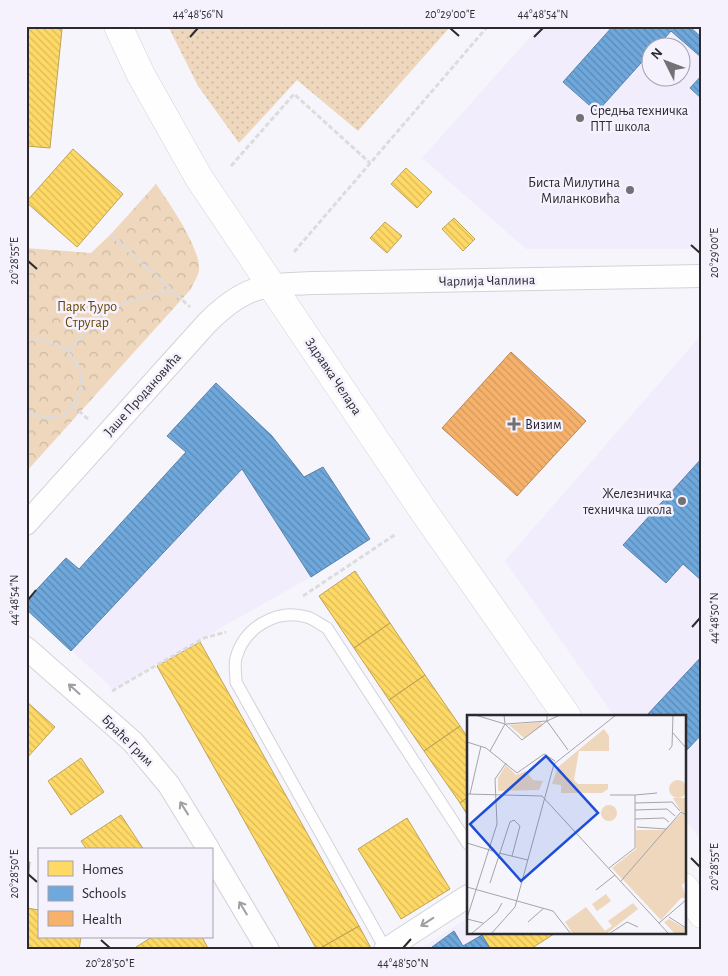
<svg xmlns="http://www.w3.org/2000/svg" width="728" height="976" viewBox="0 0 728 976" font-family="'Alegreya Sans',sans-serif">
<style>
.built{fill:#f1edfc;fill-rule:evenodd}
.grass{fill:url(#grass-dots)}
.forest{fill:url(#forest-crowns)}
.homes{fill:url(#homes-back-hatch);stroke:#bfa456}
.schools{fill:url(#schools-back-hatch);stroke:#5b82a8}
.health{fill:url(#health-back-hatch);stroke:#b98959}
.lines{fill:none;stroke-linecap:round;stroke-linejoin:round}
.lane-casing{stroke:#d4d2d8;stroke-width:13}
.street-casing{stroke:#d4d2d8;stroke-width:24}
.secondary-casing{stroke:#d4d2d8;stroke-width:29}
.path{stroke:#dcdcde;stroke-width:3;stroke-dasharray:5 2.5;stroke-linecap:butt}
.lane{stroke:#fefefe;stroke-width:11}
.street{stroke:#fefefe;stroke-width:22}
.secondary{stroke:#fefefe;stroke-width:28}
.oneway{stroke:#9f9fa1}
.ticks{fill:none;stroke:#2b2a2f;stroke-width:2}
.poi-dot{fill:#727176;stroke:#f5f2fe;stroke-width:2}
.labels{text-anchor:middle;stroke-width:5;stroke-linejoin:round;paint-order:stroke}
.poi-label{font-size:14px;fill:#2b2a2f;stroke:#f5f2fe;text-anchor:start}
.street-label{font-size:14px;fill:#2b2a2f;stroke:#f5f2fe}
.park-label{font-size:14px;fill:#684405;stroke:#f5f2fe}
.inset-road{fill:none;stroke:#a5a4a9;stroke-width:1}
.view{fill:#1d4ed8;fill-opacity:0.15;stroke:#1d4ed8;stroke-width:2.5}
.inset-edge{fill:none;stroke:#2b2a2f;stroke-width:2.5}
.neatline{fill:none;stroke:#2b2a2f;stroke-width:2}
.ticks-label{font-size:12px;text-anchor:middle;fill:#2b2a2f}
</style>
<defs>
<pattern id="grass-dots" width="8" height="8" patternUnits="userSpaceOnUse" patternTransform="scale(1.25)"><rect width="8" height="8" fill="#eed7bc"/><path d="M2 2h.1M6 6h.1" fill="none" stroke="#ccb9a2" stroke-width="1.8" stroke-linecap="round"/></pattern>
<pattern id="forest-crowns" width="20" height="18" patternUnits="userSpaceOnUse" patternTransform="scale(1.25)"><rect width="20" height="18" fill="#eed7bc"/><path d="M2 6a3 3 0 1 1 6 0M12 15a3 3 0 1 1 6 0" fill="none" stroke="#ccb9a2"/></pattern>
<pattern id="homes-back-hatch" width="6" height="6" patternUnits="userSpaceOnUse" patternTransform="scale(1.25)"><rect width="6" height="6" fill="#ffd966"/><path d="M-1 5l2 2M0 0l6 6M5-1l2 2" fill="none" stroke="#dbba59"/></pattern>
<pattern id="schools-back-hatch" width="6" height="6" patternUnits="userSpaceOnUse" patternTransform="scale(1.25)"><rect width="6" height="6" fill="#6fa8dc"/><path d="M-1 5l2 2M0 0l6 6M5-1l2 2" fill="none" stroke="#5b89b3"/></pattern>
<pattern id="health-back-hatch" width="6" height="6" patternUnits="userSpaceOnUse" patternTransform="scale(1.25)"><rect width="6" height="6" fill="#f6b26b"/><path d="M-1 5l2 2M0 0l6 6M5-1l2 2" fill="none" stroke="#d3995d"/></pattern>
</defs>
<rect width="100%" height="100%" fill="#f6f5fb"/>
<!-- built -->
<path class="built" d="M540 26H702V249H526L422 158ZM650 48H680V78H650Z
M702 334V839L700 840 684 817V716H614L505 561Z
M216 383 272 436 304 477 323 467 370 539 311 577 113 689 26 609V601L66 558 79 569 185 453 167 436Z
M468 918V932H480L491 950H418Z"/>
<!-- grass -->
<path class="grass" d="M168 26H451L358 131 297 80 239 143 198 86Z"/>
<!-- forest -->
<path class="forest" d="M156 184C168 201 202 250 199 271 198 277 193 283 191 289L26 472V248L91 253 111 234Z"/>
<!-- homes -->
<path class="homes" d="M26 26 62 29 50 148 26 146Z
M73 149 123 194 77 247 26 202Z
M406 168 432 192 417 208 391 184Z
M454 218 475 239 463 251 442 229Z
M385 222 402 236 387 253 370 238Z
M355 571 390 623 354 648 319 596Z
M390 623 425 675 389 700 354 648Z
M200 642 359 926 317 950 157 666Z
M425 675 460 726 424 751 389 700Z
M26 701 55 727 26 759Z
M460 726 468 738V797L460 803 424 751Z
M81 758 104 792 71 815 48 781Z
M468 797V816L460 803Z
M121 815 144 850H87L81 841Z
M407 818 450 889 401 919 358 849Z
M26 862H30L27 896H26Z
M26 908 39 910V937H81L79 950H26Z
M359 926 372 950H317Z
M480 932H557L529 950H491Z
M152 937H202L209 950H137L136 947Z"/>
<!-- schools -->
<path class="schools" d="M613 26H689L702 38V58L671 31 656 48H650V53L597 112 563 82Z
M702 75V99L690 88Z
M216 383 272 436 304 477 323 467 370 539 311 577 242 469 71 651 26 609V601L66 558 79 569 186 452 167 436Z
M702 458V581L683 564 666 583 623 545Z
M702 656V734L686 751 684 749V716L647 715Z
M454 931 463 946 482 935 491 950H428Z"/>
<!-- health -->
<path class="health" d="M511 352 586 421 517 496 442 428Z"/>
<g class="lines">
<!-- lane casing -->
<g class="lane-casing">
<path id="lane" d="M386 950 236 682C236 674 234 665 236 658 244 628 276 608 307 617 314 619 321 625 327 628L468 844"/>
</g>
<!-- street casing -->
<g class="street-casing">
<path id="street" d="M26 524 207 323C245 285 263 285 315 283L702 276
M26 648 133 742 169 785 209 850
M211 854 268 950
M385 950 468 896"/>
</g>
<!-- secondary casing -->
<g class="secondary-casing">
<path id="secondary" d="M118 26 141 75 199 178 422 509 567 716
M684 887 702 914"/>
</g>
<!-- path -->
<path class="path" d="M231 166 294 94 370 163
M111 234 190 307
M294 252 488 26
M26 341C54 334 89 360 80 390 77 401 69 409 62 416L47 418 26 413
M68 351 106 309 170 289
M73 406 88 419
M303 596 396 534
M112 691 204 638 226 632"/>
<!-- lane -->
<use href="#lane" class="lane"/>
<!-- street -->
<use href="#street" class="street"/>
<!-- secondary -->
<use href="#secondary" class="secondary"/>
</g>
<!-- one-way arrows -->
<defs><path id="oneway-shaft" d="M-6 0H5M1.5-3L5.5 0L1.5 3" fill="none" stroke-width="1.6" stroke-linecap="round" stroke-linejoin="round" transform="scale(1.25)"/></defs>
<g class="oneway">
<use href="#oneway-shaft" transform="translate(74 689) rotate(-138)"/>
<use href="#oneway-shaft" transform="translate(184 808) rotate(-122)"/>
<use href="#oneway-shaft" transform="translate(243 908) rotate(-121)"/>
<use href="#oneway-shaft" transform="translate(427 922) rotate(147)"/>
</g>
<!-- ticks -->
<path class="ticks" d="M450 28 459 36M190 37 198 28M534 37 543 28M691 245 700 253M28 261 37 269M28 600 36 590M692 627 700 618M691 858 700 867M28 874 37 882M101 940 110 948M403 948 411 939"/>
<!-- markers -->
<g class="poi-dot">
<circle cx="580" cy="118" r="5"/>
<circle cx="630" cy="190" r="5"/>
<path d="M511.5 416.5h5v5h5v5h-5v5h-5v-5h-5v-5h5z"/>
<circle cx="682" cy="501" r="5"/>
</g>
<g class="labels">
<!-- poi labels -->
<g class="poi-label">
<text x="590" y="115">Средња техничка<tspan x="590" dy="16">ПТТ школа</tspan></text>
<text x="620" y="187" text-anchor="end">Биста Милутина<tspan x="620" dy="16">Миланковића</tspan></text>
<text x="525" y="429">Визим</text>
<text x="672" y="498" text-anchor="end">Железничка<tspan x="672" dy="16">техничка школа</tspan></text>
</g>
<!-- street labels -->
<g class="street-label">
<text transform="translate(487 280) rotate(-1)" y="5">Чарлија Чаплина</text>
<text transform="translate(334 376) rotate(56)" y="5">Здравка Челара</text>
<text transform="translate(142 394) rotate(-48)" y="5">Јаше Продановића</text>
<text transform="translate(128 740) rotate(45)" y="5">Браће Грим</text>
</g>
<!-- park labels -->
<g class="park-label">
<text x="87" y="311">Парк Ђуро<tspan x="87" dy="16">Стругар</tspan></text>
</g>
</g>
<!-- overview -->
<g transform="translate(467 715)">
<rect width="219" height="219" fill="#f6f5fb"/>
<path d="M137 14 142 21V36H112L107 65 111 69H141V74L135 78H94V70L85 69 91 52ZM206 83H219V166L215 170 219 183H214L194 205 145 153 169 134V115H197L215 98ZM166 188 171 194 139 219H106L98 207 119 192 138 216 145 211 141 206ZM202 204 219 214V219H208L197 207Z" fill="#eed7bc"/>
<path d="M74 7 75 11 57 23 42 10ZM39 50 49 60 59 56 66 65 76 66 72 75 31 76V63Z" fill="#eed7bc"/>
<path d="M202 74a9 9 0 1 1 18 0a9 9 0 1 1-18 0ZM134 98a8 8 0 1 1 16 0a8 8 0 1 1-16 0ZM139 179 144 186 130 196 125 189Z" fill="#eed7bc"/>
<path class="inset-road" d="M8 0 38 9 55 25 80 6M80 0V6L101 35M39 9 80 6 93 0M206 18 219 33M0 27 19 33 50 58 77 39 88 46M202 35 205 31 206 0M23 36 38 9 37 0M0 79 75 81 202 219M3 79 14 31M168 80 190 78M168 88 205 87 213 96M168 95 200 94 208 101M168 104 197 103 202 107M170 112 199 114M0 128 26 136M32 138 61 145M142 153 168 133V80H143M154 166 214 97 219 100M23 168 43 107 47 105 53 111 45 141M0 172 86 196 104 219M129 175 148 160M202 202 219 213M0 203 30 109 28 64 39 48M0 204 16 208M61 207 77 193M192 208 219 185M4 219 30 197 35 188M24 219 48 192 87 49 149 0M142 219 160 207 171 212"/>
<path class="view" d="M79 41 131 98 54 166 3 109Z"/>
<rect width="219" height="219" class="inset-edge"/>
</g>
<!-- border -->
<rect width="728" height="976" fill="none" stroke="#f5f2fe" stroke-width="55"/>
<!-- legend -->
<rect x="38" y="848" width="175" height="90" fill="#f5f2fe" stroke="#a4a2ab"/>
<rect x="48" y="861" width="25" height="15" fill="#ffd966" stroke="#a4a2ab"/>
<text x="82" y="874" font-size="15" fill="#2b2a2f">Homes</text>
<rect x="48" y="886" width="25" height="15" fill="#6fa8dc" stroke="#a4a2ab"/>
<text x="82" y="898" font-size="15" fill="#2b2a2f">Schools</text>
<rect x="48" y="911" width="25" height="15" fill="#f6b26b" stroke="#a4a2ab"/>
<text x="82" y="924" font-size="15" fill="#2b2a2f">Health</text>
<!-- north arrow -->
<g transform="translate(666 62) rotate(312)"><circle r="24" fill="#f5f2fe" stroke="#a4a2ab"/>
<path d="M0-4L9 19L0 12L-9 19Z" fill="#727176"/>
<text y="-8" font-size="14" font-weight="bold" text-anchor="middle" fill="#2b2a2f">N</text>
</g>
<rect x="28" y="28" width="672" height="920" class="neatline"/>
<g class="ticks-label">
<text x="198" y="18">44°48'56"N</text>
<text x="450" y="18">20°29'00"E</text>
<text x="543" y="18">44°48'54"N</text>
<text transform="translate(714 253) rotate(-90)" y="4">20°29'00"E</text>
<text transform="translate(14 261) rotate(-90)" y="4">20°28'55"E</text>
<text transform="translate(14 600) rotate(-90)" y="4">44°48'54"N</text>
<text transform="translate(714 618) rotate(-90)" y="4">44°48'50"N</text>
<text transform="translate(714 867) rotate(-90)" y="4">20°28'55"E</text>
<text transform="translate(14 874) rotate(-90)" y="4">20°28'50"E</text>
<text x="110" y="967">20°28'50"E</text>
<text x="403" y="967">44°48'50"N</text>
</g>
</svg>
